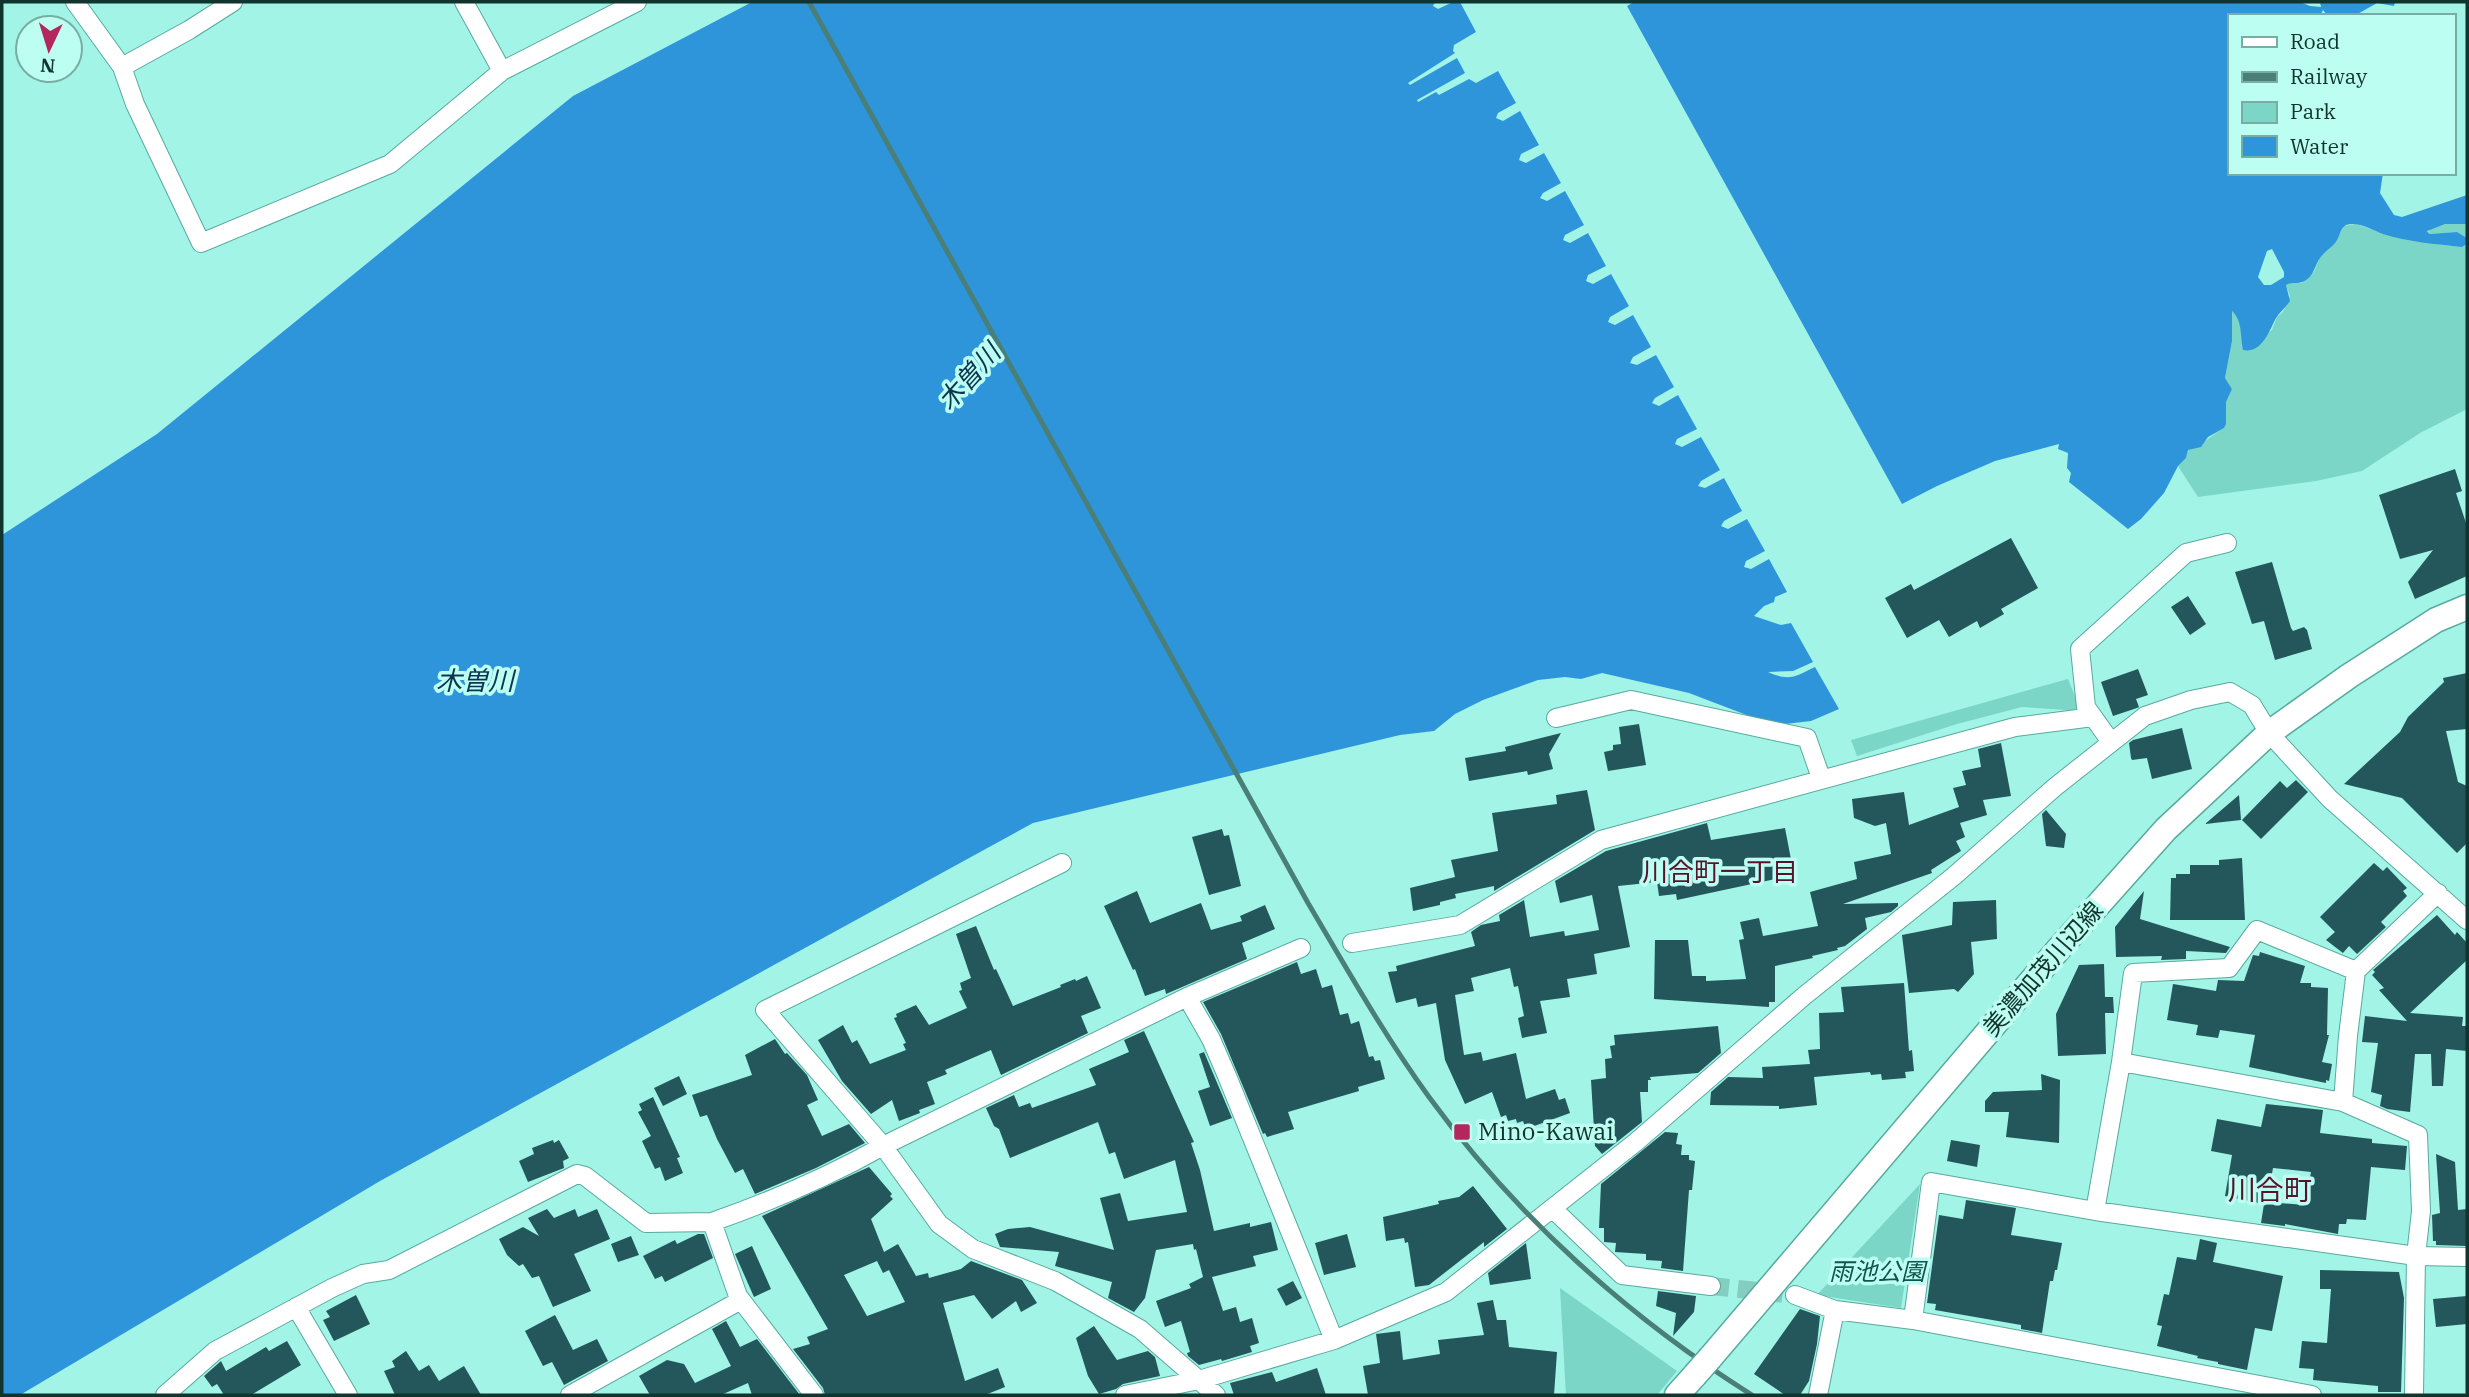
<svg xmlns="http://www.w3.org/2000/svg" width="2469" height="1397" viewBox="0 0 2469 1397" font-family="'IBM Plex Serif','Noto Sans JP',serif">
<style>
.green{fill:#7bd6c8}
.water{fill:#2e95da;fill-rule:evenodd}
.building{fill:#23575b;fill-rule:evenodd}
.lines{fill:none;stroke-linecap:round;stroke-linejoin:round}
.street-tunnel{stroke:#84cec1;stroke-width:18;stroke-dasharray:18 9;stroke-linecap:butt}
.street-casing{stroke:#57aa9e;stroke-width:20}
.secondary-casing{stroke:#57aa9e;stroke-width:27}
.street{stroke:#fff;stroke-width:18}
.secondary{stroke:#fff;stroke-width:24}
.rail{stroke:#4a7f77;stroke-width:5}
.secondary-bridge-casing{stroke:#57aa9e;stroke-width:27;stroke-linecap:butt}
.secondary-bridge{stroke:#fff;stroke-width:24}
.poi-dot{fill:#b4275e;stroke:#bdfef2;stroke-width:2.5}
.labels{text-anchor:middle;stroke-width:7;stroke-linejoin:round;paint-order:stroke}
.street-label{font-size:24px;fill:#11342f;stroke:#bdfef2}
.poi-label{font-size:24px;fill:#11342f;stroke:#bdfef2;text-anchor:start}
.park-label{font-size:24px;font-style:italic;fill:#0e554d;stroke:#bdfef2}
.water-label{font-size:26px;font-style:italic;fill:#0b3551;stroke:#bdfef2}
.neighbourhood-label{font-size:26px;fill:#56132b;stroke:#bdfef2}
.quarter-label{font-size:28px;fill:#56132b;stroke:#bdfef2}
</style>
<rect width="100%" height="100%" fill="#a1f4e6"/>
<!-- green -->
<path class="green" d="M2356 224C2391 237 2425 243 2462 247L2467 244V409L2420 433 2362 471 2316 481 2198 497 2178 466 2186 458 2188 450C2202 446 2210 436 2224 428L2226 417V402L2232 389 2225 378 2232 341 2231 313 2232 311C2242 319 2242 335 2242 348L2272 330 2277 317 2283 312 2290 296 2286 285 2290 282 2302 283 2314 272 2320 257 2335 242 2344 226Z
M2445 224H2467V238L2457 232 2428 234 2429 229Z
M2068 679 2081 711 2022 707 1957 724 1857 756 1851 740Z
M1920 1184 1901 1308 1817 1295Z
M1560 1288 1677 1371 1657 1395H1566Z"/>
<!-- water -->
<path class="water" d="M752 2H1435L1433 6 1438 9 1453 2H1460L1476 32 1454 45 1453 51 1455 53 1408 83 1410 85 1457 58 1465 73 1417 100 1418 102 1436 92 1439 95 1469 79 1476 83 1498 71 1516 103 1498 113 1496 118 1503 121 1520 111 1539 145 1521 154 1519 160 1526 163 1544 153 1561 183 1543 193 1540 198 1547 201 1565 191 1584 225 1565 235 1563 240 1570 243 1588 233 1606 266 1588 275 1586 281 1593 284 1611 274 1629 306 1610 317 1608 322 1615 325 1633 315 1651 347 1633 357 1630 363 1637 365 1656 355 1674 387 1655 398 1652 403 1659 406 1678 395 1697 429 1677 439 1675 444 1682 447 1701 437 1720 470 1701 481 1698 486 1705 488 1724 478 1742 511 1724 521 1721 526 1728 529 1747 519 1765 551 1746 561 1744 567 1751 569 1769 559 1787 592 1775 597 1774 602 1764 606 1754 616 1781 625 1791 623 1813 662 1793 671 1768 672C1790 682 1796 676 1815 667L1839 709 1811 721 1785 724 1765 722 1689 693 1602 673 1581 679 1565 677 1538 680 1483 700 1455 714 1434 731 1400 735 1033 823 380 1181 20 1395H2V535L157 434 573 96Z
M1634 2H2300L2310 6 2321 7 2320 2H2395L2394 6 2377 3 2354 16H2328L2323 10 2320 16 2304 14 2300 16H2229V173H2383L2380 193 2394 215 2402 217 2467 195V224H2445L2427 231 2429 234 2457 232 2467 238V244L2462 247C2436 244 2408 242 2383 234 2373 230 2357 221 2346 225 2340 228 2340 237 2335 243 2331 248 2324 252 2320 258 2315 265 2314 275 2306 280 2300 285 2293 281 2286 285L2290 301C2286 307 2280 312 2276 318 2269 331 2262 354 2243 350 2240 337 2243 321 2232 311V341L2225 378 2232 389 2226 402V424L2224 428 2208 437 2201 447 2188 450 2186 458 2178 466 2164 493 2141 519 2128 529 2069 482 2071 473 2067 468 2068 453 2058 449 2059 444 1995 461 1937 486 1902 504 1627 6ZM2272 249 2284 272V277L2271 285H2264L2258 277 2267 251Z"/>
<!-- building -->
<path class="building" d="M2455 469 2462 491 2456 493 2467 526V576L2415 599 2408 582 2433 550 2400 559 2379 495Z
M2011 538 2038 588 2001 609 2004 614 1980 628 1977 621 1949 637 1939 620 1907 638 1885 598 1911 584 1914 590Z
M2272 562 2291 628 2293 631 2304 627 2307 630 2312 649 2275 660 2264 621 2252 624 2235 572Z
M2188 596 2206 624 2190 635 2171 607Z
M2138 669 2148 695 2136 699 2139 707 2137 708 2113 716 2101 682Z
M2467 673V729L2446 731 2458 782 2467 786V843L2457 853 2402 798 2344 784 2400 732 2408 717 2444 682 2443 678Z
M1639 724 1646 765 1608 771 1604 752 1613 750V745L1621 744 1619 727Z
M2182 728 2192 769 2152 779 2147 758 2132 760 2131 758 2129 743 2133 740Z
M1561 733 1549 754 1553 769 1528 775 1527 771 1469 781 1465 758 1506 751 1505 747Z
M2001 743 2011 796 1983 800 1987 815 1960 823 1965 837 1956 841 1961 851 1931 870 1932 873 1843 904 1898 903V906L1891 912 1865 918 1867 929 1845 946 1837 948 1838 950 1812 956 1813 958 1775 966V1002H1769V1007L1654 999 1655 940H1688L1692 976H1706V981L1746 979 1739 940 1744 939 1740 922 1759 918 1763 936 1818 926 1810 892 1857 879 1854 862 1891 854 1886 823 1875 826 1854 818 1852 799 1904 792 1909 825 1959 807 1953 788 1966 785 1962 771 1981 767 1978 749Z
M2296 780 2308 792 2261 839 2242 820 2280 781 2287 788Z
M1587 790 1595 830 1494 891V886L1455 894 1456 898 1440 902V905L1413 911 1410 888 1455 877 1451 860 1498 851 1492 813 1557 804 1556 795Z
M2239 795 2241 820 2205 824Z
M2046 810 2066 834 2064 848 2046 846 2042 814Z
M1707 823 1711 840 1785 828 1794 875 1677 900 1676 894 1659 896 1657 882 1618 886 1630 947 1594 954 1597 974 1567 979 1570 997 1540 1001 1547 1033 1522 1038 1518 1018 1524 1016 1518 986 1514 987 1510 968 1471 978 1474 991 1455 995 1464 1055 1481 1052 1483 1061 1516 1053 1526 1099 1555 1089 1559 1100 1565 1098 1570 1113 1526 1129 1523 1121 1517 1123 1516 1119 1508 1121 1506 1115 1501 1117 1492 1092 1465 1104 1445 1060 1436 1003 1418 1007 1416 998 1396 1003 1388 972 1397 971 1396 966 1475 946 1471 932 1481 925 1500 921 1499 915 1524 900 1530 937 1564 931 1565 936 1599 930 1592 895 1560 903 1555 881 1606 851Z
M1222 829 1224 836 1229 835 1241 886 1209 895 1192 837Z
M2242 858 2245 920H2170L2171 878H2176V874H2190V865H2219V860Z
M2374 863 2383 871 2387 867 2407 888 2403 891 2407 896 2381 922 2386 927 2357 954 2349 946 2343 953 2326 940 2335 932 2320 917Z
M1137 891 1150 923 1201 903 1211 930 1242 921 1240 916 1265 905 1275 929 1242 943 1247 959 1166 994 1165 989 1145 996 1135 969 1133 970 1104 906Z
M2144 891 2140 919 2230 947 2226 953 2186 951V959L2161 960 2162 956 2116 957 2115 927Z
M1996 900 1997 939 1971 942 1974 974 1958 992 1954 989 1909 993 1902 935 1952 925 1953 902Z
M2437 915 2455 935 2457 932 2467 943V960L2410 1013 2463 1017 2462 1026H2467V1051L2446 1049 2443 1086H2432L2431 1054H2415L2410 1112 2387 1109 2380 1106 2382 1095 2371 1092 2378 1043 2362 1042 2365 1016 2407 1021 2379 990 2384 988 2372 975 2375 972 2373 970Z
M976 926 994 970 996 969 1013 1006 1061 987 1060 985 1075 979 1076 981 1087 976 1101 1008 1081 1016 1088 1033 1001 1075 991 1050 945 1070 947 1074 927 1082 935 1104 919 1110 920 1113 899 1121 892 1100 871 1114 842 1081 818 1040 843 1025 852 1043 857 1040 870 1064 906 1050 903 1044 906 1043 894 1018 897 1017 896 1014 916 1005 929 1025 967 1008 959 991 962 990 960 983 971 978 956 934Z
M2260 952 2305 966 2300 983H2311V987L2328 988 2327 1035H2329L2322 1062 2332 1064 2329 1081 2326 1080V1083L2249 1067 2255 1035 2220 1030 2218 1038 2196 1035 2198 1025 2167 1020 2173 984 2216 991 2218 980 2244 981 2253 955 2259 956Z
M1297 962 1301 974 1316 969 1322 988 1332 985 1340 1015 1348 1013 1351 1024 1359 1021 1369 1057 1373 1056 1375 1061 1380 1060 1385 1079 1358 1087 1359 1091 1288 1112 1294 1129 1267 1137 1265 1133 1263 1134 1221 1034 1203 1002Z
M2104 964 2105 997H2113L2114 1013H2105L2106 1054 2058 1056 2056 1014 2079 965Z
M1904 983 1909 1051 1912 1050 1914 1071 1905 1072 1906 1078 1882 1080 1881 1074 1871 1075 1870 1072 1814 1077 1817 1105 1779 1109V1106L1710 1105 1711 1092 1728 1077 1763 1078 1762 1067 1810 1064 1808 1050 1820 1049 1819 1013 1844 1012 1841 987Z
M1718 1026 1721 1053 1698 1073 1650 1077 1651 1080H1648V1092H1640L1642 1122 1602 1154 1595 1146 1591 1080 1606 1078 1605 1059 1612 1058 1610 1046 1615 1045 1614 1035Z
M1144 1031 1194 1142 1191 1143 1200 1170 1214 1231 1250 1223V1227L1271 1222 1278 1250 1253 1256 1256 1266 1212 1277 1223 1311 1236 1307 1240 1322 1252 1318 1259 1343 1250 1346 1252 1352 1222 1361 1221 1359 1199 1365 1188 1356 1187 1353 1190 1352 1181 1321 1165 1327 1156 1301 1191 1288 1189 1284 1203 1277 1196 1249 1194 1250 1193 1244 1156 1250 1145 1298 1134 1312 1108 1298 1112 1282 1055 1266 1059 1252 1000 1247 995 1234 1008 1229 1030 1227 1114 1250 1100 1198 1120 1193 1128 1221 1187 1212 1175 1160 1124 1179 1115 1152 1109 1154 1098 1122 1010 1158 999 1129 994 1126 986 1108 1014 1095 1019 1107 1030 1103 1032 1108 1096 1085 1089 1069 1129 1052 1124 1040Z
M775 1039 785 1054 787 1053 807 1075 818 1100 807 1105 822 1136 849 1124 865 1143 816 1168 755 1194 743 1169 735 1173 717 1139 707 1115 700 1117 692 1095 752 1075 745 1055Z
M1204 1052 1232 1118 1210 1126 1198 1091 1210 1087 1199 1054Z
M2041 1074 2060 1080 2059 1143 2006 1137 2009 1112H1985V1101L1993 1092 2042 1090Z
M679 1076 687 1094 663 1106 654 1088Z
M653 1097 680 1157 677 1158 683 1173 665 1181 660 1167 655 1169 642 1141 651 1136 638 1112 642 1110 639 1104Z
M2266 1104 2323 1110 2320 1133 2372 1139V1143L2407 1146 2405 1170 2371 1167 2366 1220 2347 1219 2346 1224H2339L2338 1234 2285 1224V1226L2261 1223 2264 1204 2225 1196 2232 1155 2211 1151 2217 1119 2261 1127ZM2273 1168 2311 1172 2305 1205 2267 1202Z
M1665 1132 1678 1133 1676 1144 1682 1145 1681 1155H1689V1160L1695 1161 1692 1190H1689L1683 1271 1661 1268 1662 1261 1646 1260V1254L1615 1252 1616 1243 1604 1242V1228H1599L1601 1184Z
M553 1140 554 1143 559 1140 569 1158 563 1161 564 1168 528 1182 519 1161 534 1154 532 1148Z
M1951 1140 1980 1145 1977 1167 1947 1161Z
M2436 1154 2455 1162 2458 1210 2467 1209 2466 1246 2436 1245V1241H2433L2432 1215 2440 1213Z
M869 1167 892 1194 890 1196 893 1199 871 1219 884 1252 898 1244 916 1276 928 1273 929 1278 961 1269 971 1261 1022 1280 1037 1303 1021 1312 1016 1301 992 1319 974 1295 943 1303 965 1381 998 1368 1005 1387 985 1395H825L823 1388 793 1349 810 1344 807 1337 828 1329 762 1216ZM877 1261 883 1273 889 1270 905 1302 867 1316 844 1275Z
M1473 1186 1507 1229 1484 1247V1242L1429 1285 1415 1287 1408 1242 1405 1243 1404 1238 1386 1241 1383 1217 1439 1204 1438 1201 1459 1197Z
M1966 1200 2016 1208 2011 1235 2062 1243 2057 1270H2055L2053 1281H2050L2042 1333 2021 1329V1325L1935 1310 1936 1304 1927 1303 1939 1215 1963 1219Z
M547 1209 554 1218 575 1209 578 1217 597 1209 610 1239 574 1254 591 1291 553 1307 539 1276 532 1278 523 1264 519 1266 507 1255 499 1239 523 1227 539 1236 528 1218Z
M698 1234H704L713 1258 665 1282 662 1276 655 1279 643 1256 675 1240 677 1244Z
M1347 1234 1356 1267 1324 1275 1315 1243Z
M631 1236 639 1255 618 1262 611 1244Z
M2200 1239 2217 1243 2213 1262 2283 1276 2272 1331 2255 1328 2247 1370 2218 1364V1362L2197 1358 2198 1356 2157 1346 2162 1326 2157 1325 2164 1294 2169 1295 2177 1257 2196 1260Z
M1526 1243 1531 1279 1490 1285 1488 1273Z
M752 1246 771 1289 754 1297 735 1254Z
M2320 1270 2399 1272 2404 1298 2401 1392H2378V1386L2313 1380 2314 1369 2299 1368 2302 1341 2327 1343 2331 1289H2320Z
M1293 1281 1302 1298 1286 1306 1277 1289Z
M1658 1291 1696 1296 1694 1312 1673 1336 1676 1313 1656 1306Z
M356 1295 370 1324 334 1341 323 1320 330 1317 326 1311Z
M2467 1296V1324L2436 1327 2433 1299Z
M1493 1300 1497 1320H1506L1509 1347 1557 1352 1554 1395H1368L1363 1366 1380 1363 1376 1334 1400 1331 1403 1360 1440 1354 1438 1340 1484 1335 1477 1303Z
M1800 1309 1820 1316 1817 1344 1809 1381 1800 1395H1785L1754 1374Z
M555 1315 573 1350 597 1339 608 1361 564 1385 552 1362 543 1366 525 1331Z
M726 1321 740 1347 757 1339 800 1395H752L748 1383 721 1395H650L639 1376 667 1360 684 1364 695 1383 731 1366 712 1329Z
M1094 1326 1117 1360 1148 1351 1155 1357 1160 1376 1123 1384 1116 1389 1099 1394 1088 1376 1076 1338Z
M287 1341 301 1365 251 1395H224L217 1384 212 1387 204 1376 221 1361 226 1371 266 1347 269 1351Z
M406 1351 419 1371 429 1365 439 1381 464 1366 481 1395H395L384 1371 395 1367 392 1361Z
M1317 1368 1326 1395H1234L1230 1383 1272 1372 1276 1382Z"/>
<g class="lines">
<!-- street-tunnel -->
<path class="street-tunnel" d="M1711 1286 1795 1295"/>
<!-- street casing -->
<g class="street-casing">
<path id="street" d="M75 2 122 67 135 104 201 243 390 164 502 71 637 2
M464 2 502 71
M122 67 189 30 233 2
M1556 718 1631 700 1807 738 1821 778
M2111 742 2086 707 2080 649 2186 553 2227 543
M1062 863 765 1010 883 1146 939 1224 973 1249 1055 1281 1140 1329 1216 1395
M1352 943 1460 925 1601 840 2015 727 2093 717
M1187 997 1211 1039 1227 1076 1334 1340
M2121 1062 2343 1102
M1553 1209 1622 1275 1711 1286
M2095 1211 2121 1062 2133 973 2229 968 2257 930 2356 971
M1795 1295 1835 1310 1913 1320 2312 1395
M296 1307 348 1395
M1913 1320 1931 1182 2095 1211 2416 1256 2467 1257
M165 1395 215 1351 332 1288 363 1274 389 1270 577 1174 585 1176 646 1223 712 1222
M570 1395 741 1300
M814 1395 738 1296 712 1222C772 1201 828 1177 883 1146L1187 997 1301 948
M1125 1395 1199 1380 1334 1340 1446 1292 1636 1142 1804 996 1954 876 2055 787 2145 716 2191 700 2230 692 2252 705 2269 733 2330 799 2467 920
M1818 1395 1835 1310
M2414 1395 2416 1256 2421 1211 2418 1135 2343 1102 2348 1036 2356 971 2438 893"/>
</g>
<!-- secondary casing -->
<g class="secondary-casing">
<path id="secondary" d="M1710 1358 2057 951 2166 829 2269 733 2349 676 2436 620 2467 607
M1677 1395 1695 1375"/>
</g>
<!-- street -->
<use href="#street" class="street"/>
<!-- secondary -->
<use href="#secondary" class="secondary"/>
<!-- rail -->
<path class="rail" d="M809 2 1308 903C1347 969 1384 1035 1429 1097 1516 1216 1628 1317 1752 1395"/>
<!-- secondary-bridge casing -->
<g class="secondary-bridge-casing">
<path id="secondary-bridge" d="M1695 1375 1710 1358"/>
</g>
<!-- secondary-bridge -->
<use href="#secondary-bridge" class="secondary-bridge"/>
</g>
<!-- markers -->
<rect class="poi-dot" x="1453" y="1123" width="18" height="18" rx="3.5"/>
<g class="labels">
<!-- street labels -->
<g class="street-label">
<text transform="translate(2043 969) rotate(-49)" y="8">美濃加茂川辺線</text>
</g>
<!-- poi labels -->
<g class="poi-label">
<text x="1478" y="1140">Mino-Kawai</text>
</g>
<!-- park labels -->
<g class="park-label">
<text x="1877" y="1280">雨池公園</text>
</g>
<!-- water labels -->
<g class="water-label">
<text transform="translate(969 377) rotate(-48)" y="9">木曽川</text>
<text x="475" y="690">木曽川</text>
</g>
<!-- neighbourhood labels -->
<g class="neighbourhood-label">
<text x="1720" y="881">川合町一丁目</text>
</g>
<!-- quarter labels -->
<g class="quarter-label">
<text x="2270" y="1200">川合町</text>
</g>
</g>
<!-- border -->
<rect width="2469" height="1397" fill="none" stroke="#11342f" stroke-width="7"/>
<!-- legend -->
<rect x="2228" y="14" width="228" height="161" fill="#bdfef2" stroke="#78ada4" stroke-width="2"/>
<rect x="2242" y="37" width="35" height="10" fill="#ffffff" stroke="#78ada4" stroke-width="2"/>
<text x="2290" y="49" font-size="21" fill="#11342f">Road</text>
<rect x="2242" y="72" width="35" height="10" fill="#4a7f77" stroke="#78ada4" stroke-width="2"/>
<text x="2290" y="84" font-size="21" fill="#11342f">Railway</text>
<rect x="2242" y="102" width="35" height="21" fill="#7bd6c8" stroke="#78ada4" stroke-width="2"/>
<text x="2290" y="119" font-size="21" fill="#11342f">Park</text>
<rect x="2242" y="136" width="35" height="21" fill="#2e95da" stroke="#78ada4" stroke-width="2"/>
<text x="2290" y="154" font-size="21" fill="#11342f">Water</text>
<!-- north arrow -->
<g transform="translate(49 49) rotate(184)"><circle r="33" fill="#bdfef2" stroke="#78ada4" stroke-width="2"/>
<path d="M0-5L12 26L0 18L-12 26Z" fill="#b4275e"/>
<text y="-10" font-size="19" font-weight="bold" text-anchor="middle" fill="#11342f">N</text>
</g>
</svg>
